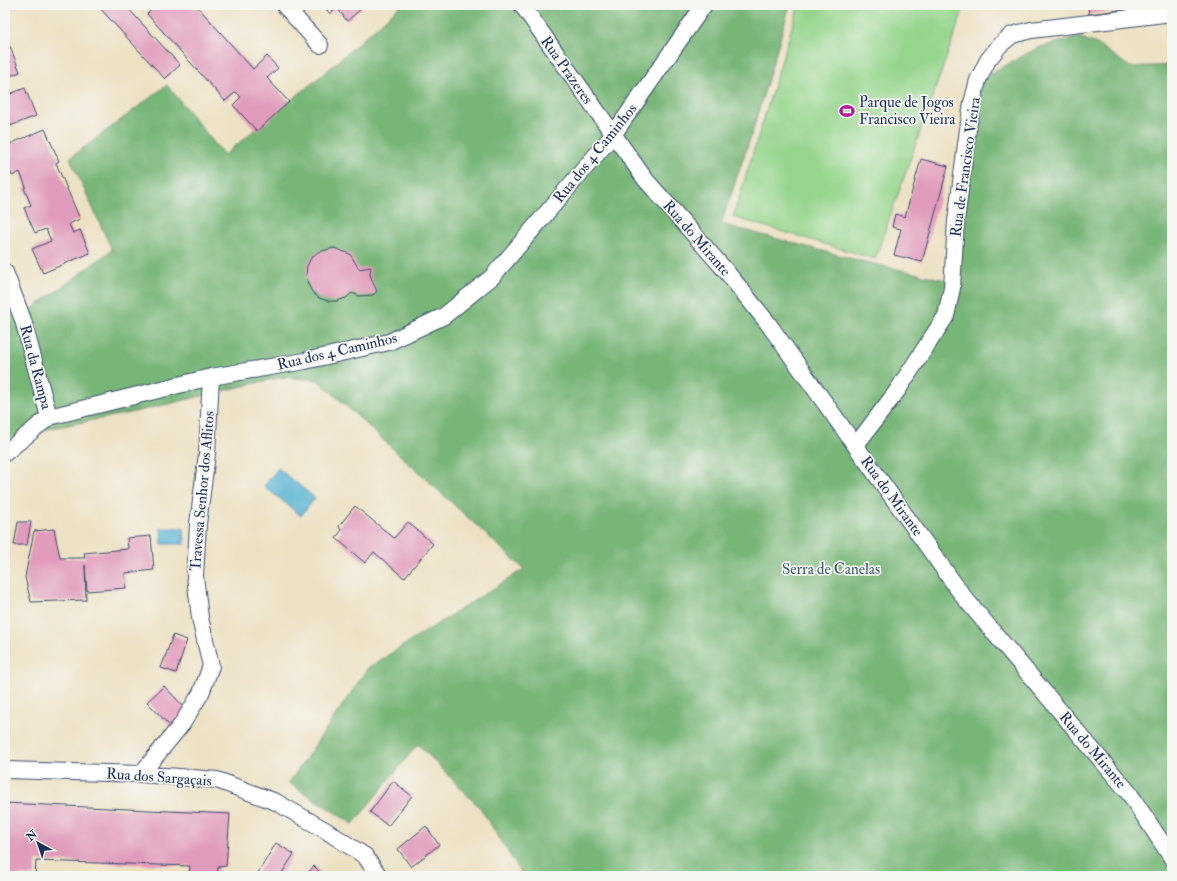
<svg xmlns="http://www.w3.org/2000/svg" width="1177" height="881" viewBox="0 0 1177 881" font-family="'IM FELL Double Pica',serif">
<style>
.green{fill:#95d58c;stroke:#588275}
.forest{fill:#78b678;stroke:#4a726b}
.water{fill:#52b1d1;stroke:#367098}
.building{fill:#e19bbb}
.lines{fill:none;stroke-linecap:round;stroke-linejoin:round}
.street-casing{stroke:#3a4a6d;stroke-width:18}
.street{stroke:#fff;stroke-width:16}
.labels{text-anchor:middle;stroke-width:3.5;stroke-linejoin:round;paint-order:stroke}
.street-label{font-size:15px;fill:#1b2f5e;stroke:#f6f6f2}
.poi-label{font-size:15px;fill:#1b2f5e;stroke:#f6f6f2;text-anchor:start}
.park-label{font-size:15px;fill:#3a586a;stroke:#f6f6f2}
</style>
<rect width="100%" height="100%" fill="#f6f6f2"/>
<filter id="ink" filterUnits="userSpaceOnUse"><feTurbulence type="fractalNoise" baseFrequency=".025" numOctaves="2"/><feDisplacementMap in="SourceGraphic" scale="8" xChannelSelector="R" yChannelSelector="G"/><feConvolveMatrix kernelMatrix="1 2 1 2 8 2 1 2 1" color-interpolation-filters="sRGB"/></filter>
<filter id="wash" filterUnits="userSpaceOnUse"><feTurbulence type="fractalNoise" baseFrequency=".012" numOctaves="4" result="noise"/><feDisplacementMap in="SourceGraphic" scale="16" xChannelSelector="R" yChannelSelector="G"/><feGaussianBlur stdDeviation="0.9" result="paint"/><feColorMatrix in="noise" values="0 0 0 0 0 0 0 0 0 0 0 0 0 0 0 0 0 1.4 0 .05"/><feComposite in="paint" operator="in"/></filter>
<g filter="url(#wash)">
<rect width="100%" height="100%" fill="#ede1c3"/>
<!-- green -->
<path class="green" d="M799 5H965L875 259 733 217Z"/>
<!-- forest -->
<path class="forest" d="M401 5H790L752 133 721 224 861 261 959 283 966 211 964 99 990 74 1037 48 1078 37 1097 44 1130 67 1172 65V876H523L481 809 418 744 353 824 289 783 368 668 524 569 318 380 281 377 130 413 42 430 5 455V313L28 312 112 250 70 158 167 85 224 155 327 71Z"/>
<!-- water -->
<path class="water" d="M278 468 315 498 301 516 264 486Z
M161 528H184L185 544H162Z"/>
<g id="blocks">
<!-- building -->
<path class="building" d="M97 5H125L180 65 165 79Z
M157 5H196L253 69 267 56 278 68 267 78 289 102 257 131 233 105 241 97 236 92 225 101 147 14Z
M323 5H361L363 7 347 21 337 8 330 14Z
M1088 5H1151V6L1089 14Z
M5 34 20 72 5 78Z
M25 88 36 116 5 128V96Z
M45 129 59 161 56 163 80 219 69 224 73 233 80 230 90 253 43 273 32 249 51 241 46 229 35 233 24 208 31 205 24 188 26 187 20 172 12 176 5 161V146Z
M921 159 948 166 922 262 894 255 901 229 892 227 895 214 905 217Z
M334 248 350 254 359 269 371 267 370 274 373 283 377 291 373 295 359 296 352 293 346 298 337 301H328L319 298 312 292 308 284 306 275 307 266 311 258 318 252Z
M355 506 394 538 408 522 433 544 404 578 374 552 365 563 336 538 341 531 339 526Z
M18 522H31L27 545H14Z
M54 529 60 558H85L84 553 128 549 127 538 151 536 154 570 125 573 126 588 87 591 85 565 86 600 31 602 25 577 34 531Z
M173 635 187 640 176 673 161 668Z
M164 686 187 710 170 726 147 702Z
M393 781 412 796 388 826 370 812Z
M5 803 230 814 226 866 218 867 217 876H189L190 866 36 861 35 876H5Z
M426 826 439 845 411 867 398 849Z
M276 843 294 854 280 876H256Z
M314 866 324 876H305Z"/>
</g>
</g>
<g filter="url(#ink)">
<use href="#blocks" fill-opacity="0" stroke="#3a4a6d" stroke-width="1"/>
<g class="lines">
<!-- street casing -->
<g class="street-casing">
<path id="street" d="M284 5 320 45
M522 5 645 179 726 271 767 322 963 596 1129 793 1172 858
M5 272 23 320 49 417
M856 445 897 391 946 316 952 288 956 221 968 129 972 103 978 80 988 60 1000 45 1012 35 1031 30 1172 13
M5 453 49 417 211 377 305 361 389 342 444 316 492 277 613 135 704 5
M5 770 141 774 217 780 276 802 325 830 365 856 379 876
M141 774 182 724 201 693 211 666 200 618 195 576 198 524 207 454 211 377"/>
</g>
<!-- street -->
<use href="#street" class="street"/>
</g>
</g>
<!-- icons -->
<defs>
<g id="stadium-bare" transform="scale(1.2)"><path d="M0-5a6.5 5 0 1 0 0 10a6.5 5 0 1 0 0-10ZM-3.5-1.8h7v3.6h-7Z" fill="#b5179e" stroke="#f6f6f2" stroke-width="2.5" paint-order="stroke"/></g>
</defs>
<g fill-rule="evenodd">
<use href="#stadium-bare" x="847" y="111"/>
</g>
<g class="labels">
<!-- street labels -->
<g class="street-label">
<text transform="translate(567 70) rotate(55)" y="5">Rua Prazeres</text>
<text transform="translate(595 153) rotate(-51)" y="5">Rua dos 4 Caminhos</text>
<text transform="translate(965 167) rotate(-82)" y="5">Rua de Francisco Vieira</text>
<text transform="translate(697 238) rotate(49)" y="5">Rua do Mirante</text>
<text transform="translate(337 351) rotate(-13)" y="5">Rua dos 4 Caminhos</text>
<text transform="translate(36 367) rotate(75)" y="5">Rua da Rampa</text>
<text transform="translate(202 491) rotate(-85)" y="5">Travessa Senhor dos Aflitos</text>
<text transform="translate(892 496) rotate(54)" y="5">Rua do Mirante</text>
<text transform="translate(1093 750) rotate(50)" y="5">Rua do Mirante</text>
<text transform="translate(159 777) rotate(4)" y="5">Rua dos Sargaçais</text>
</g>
<!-- poi labels -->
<g class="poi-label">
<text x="859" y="107">Parque de Jogos<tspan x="859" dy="17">Francisco Vieira</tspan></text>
</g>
<!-- park labels -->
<g class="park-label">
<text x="831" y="574">Serra de Canelas</text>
</g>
</g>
<!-- margin -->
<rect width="1177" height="881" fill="none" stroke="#f6f6f2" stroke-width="20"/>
<!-- north arrow -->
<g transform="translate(38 843) rotate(320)" stroke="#f6f6f2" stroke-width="3" paint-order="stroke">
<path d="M0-3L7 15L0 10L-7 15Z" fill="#1b2f5e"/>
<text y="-6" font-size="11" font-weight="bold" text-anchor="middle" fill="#1b2f5e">N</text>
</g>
</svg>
